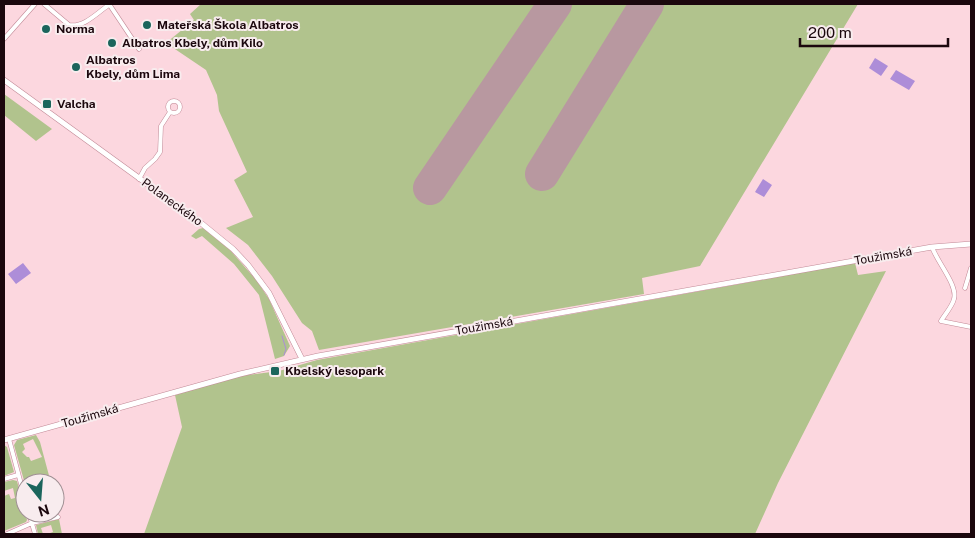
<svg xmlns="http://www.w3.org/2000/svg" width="975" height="538" viewBox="0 0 975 538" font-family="'Public Sans',sans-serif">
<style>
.green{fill:#b1c38d;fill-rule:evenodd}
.water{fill:#ad8dd8}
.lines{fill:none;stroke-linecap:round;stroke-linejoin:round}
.stream{stroke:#ad8dd8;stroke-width:1}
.runway{stroke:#b898a0;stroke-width:34}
.minor-casing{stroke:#c28a97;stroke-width:5}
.tertiary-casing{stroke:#c28a97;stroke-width:6}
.minor{stroke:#fff;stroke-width:4}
.tertiary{stroke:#fff;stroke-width:5}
.poi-dot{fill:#1b655c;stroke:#f8ecee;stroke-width:2}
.labels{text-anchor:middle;stroke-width:4;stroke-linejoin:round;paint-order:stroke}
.poi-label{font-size:12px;font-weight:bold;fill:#1b070d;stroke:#f8ecee;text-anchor:start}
.street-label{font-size:12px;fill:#1b070d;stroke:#f8ecee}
</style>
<rect width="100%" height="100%" fill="#fcd7df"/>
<!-- green -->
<path class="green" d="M201 4H858L700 266 642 278 644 294 319 350 312 331 302 323 272 276 248 245 226 228 253 217 234 180 247 172 219 111 217 95 206 70 166 43 194 20 190 14Z
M4 94 52 129 36 141 4 115Z
M203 228 230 250 257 281 269 299 290 346 284 356 275 359 259 295 234 264 202 236 196 239 191 236 199 229Z
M855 263 858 275 886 271 778 483 755 534H144L182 427 175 395 240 376 279 371 317 360Z
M36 435 40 442 51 483H25V484L14 445 17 440ZM33 439 42 457 31 461 29 457H27L22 452 25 449 23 444Z
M4 445 7 447 14 472 4 476V466H5L4 462Z
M13 480 17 481 27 520 26 522 4 531V527L5 526 4 522V496L9 494 11 499 15 498 13 488 4 491V482Z
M59 519 62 534H47L53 532 51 525 41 528 43 534H38L36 525Z"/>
<!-- water -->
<path class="water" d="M875 58 888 66 881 76 869 68Z
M896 70 915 81 909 90 890 79Z
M763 179 772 185 764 197 755 192Z
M23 263 31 273 16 284 8 274Z"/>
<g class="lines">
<!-- stream -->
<path class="stream" d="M282 336 286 349 284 355"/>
<!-- runway -->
<path class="runway" d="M542 174 647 4
M430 188 555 4"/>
<!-- minor casing -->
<g class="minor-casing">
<path id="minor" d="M44 4 69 25C84 28 98 12 110 4
M109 4 139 49
M4 39 35 4
M168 107a6 6 0 1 1 12 0a6 6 0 1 1-12 0Z
M139 179 145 168 155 159 160 152 161 126 170 112
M932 247C937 262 958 285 954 299 952 307 945 314 941 321L971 327
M965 288 971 268
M9 439 25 499
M4 479 18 475
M29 513 35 534
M7 534 32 523 58 517"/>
</g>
<!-- tertiary casing -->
<g class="tertiary-casing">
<path id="tertiary" d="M4 80 201 223 233 249 248 265 269 293 302 359
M4 440 240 374 318 356 932 247 971 244"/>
</g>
<!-- minor -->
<use href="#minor" class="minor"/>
<!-- tertiary -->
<use href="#tertiary" class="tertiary"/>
</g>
<!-- markers -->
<g class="poi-dot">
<circle cx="147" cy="25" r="5"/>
<circle cx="46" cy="29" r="5"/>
<circle cx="112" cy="43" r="5"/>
<circle cx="76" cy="67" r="5"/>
<rect x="42" y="99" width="10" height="10" rx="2.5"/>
<rect x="270" y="366" width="10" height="10" rx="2.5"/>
</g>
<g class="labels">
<!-- poi labels -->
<g class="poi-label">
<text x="157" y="29">Mateřská Škola Albatros</text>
<text x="56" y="33">Norma</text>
<text x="122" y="47">Albatros Kbely, dům Kilo</text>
<text x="86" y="64">Albatros<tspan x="86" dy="14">Kbely, dům Lima</tspan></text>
<text x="57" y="108">Valcha</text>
<text x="285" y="375">Kbelský lesopark</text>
</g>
<!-- street labels -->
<g class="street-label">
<text transform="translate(172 202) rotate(36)" y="4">Polaneckého</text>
<text transform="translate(883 256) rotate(-10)" y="4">Toužimská</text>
<text transform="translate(484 326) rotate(-10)" y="4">Toužimská</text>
<text transform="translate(90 416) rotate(-16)" y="4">Toužimská</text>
</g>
</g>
<!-- border -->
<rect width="975" height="538" fill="none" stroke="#1b070d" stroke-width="10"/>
<!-- north arrow -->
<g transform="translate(40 498) rotate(163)"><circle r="24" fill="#f8ecee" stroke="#a09094"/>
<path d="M0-4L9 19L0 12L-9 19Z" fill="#1b655c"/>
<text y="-8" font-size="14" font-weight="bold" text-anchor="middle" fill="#1b070d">N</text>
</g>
<!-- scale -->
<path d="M800 38v8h148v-8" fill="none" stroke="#1b070d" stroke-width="2.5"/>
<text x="808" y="38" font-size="15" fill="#1b070d" stroke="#f8ecee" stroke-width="4" paint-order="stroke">200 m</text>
</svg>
